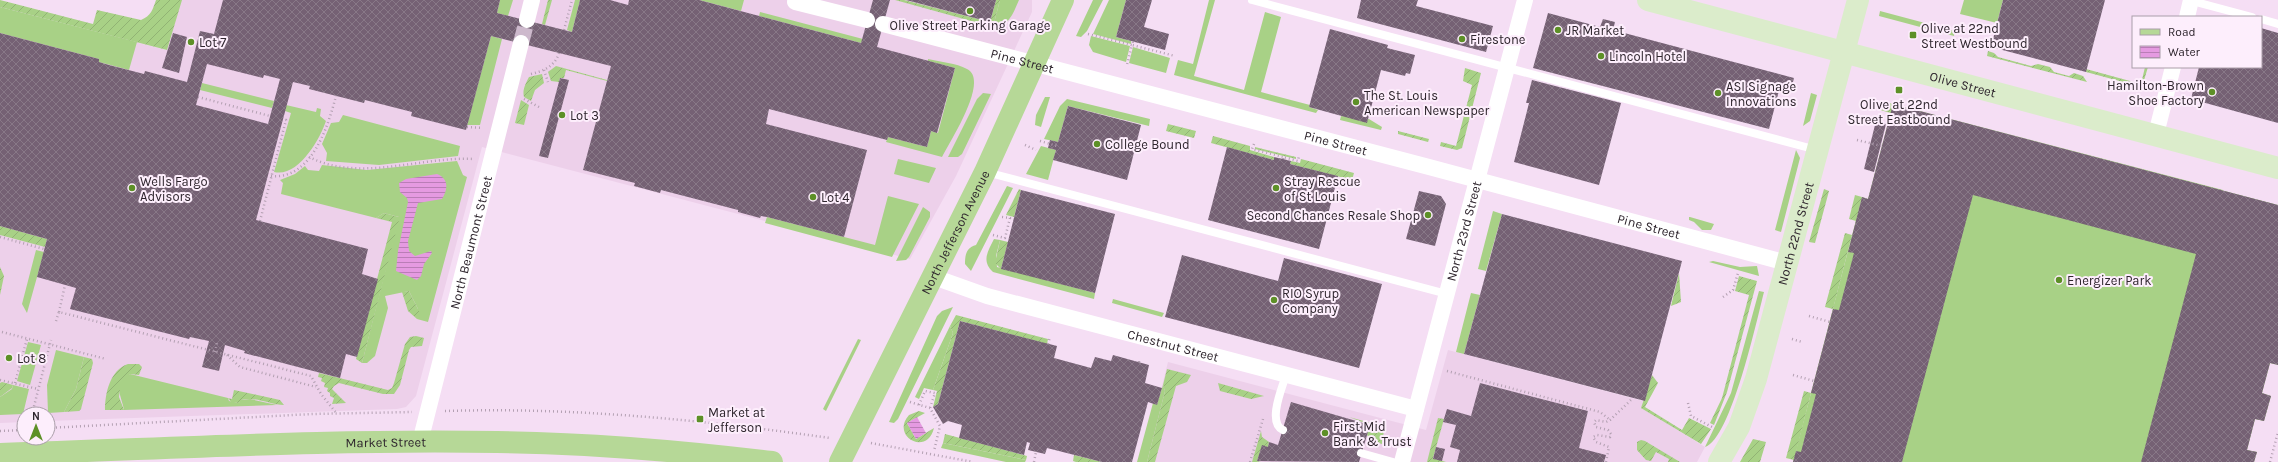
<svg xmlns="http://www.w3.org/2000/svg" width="2278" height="462" viewBox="0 0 2278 462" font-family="Karla,sans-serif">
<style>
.built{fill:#edd0ea}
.grass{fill:#a8d186}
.garden{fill:url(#garden-furrows)}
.water{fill:url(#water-rules)}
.building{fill:url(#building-cross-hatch);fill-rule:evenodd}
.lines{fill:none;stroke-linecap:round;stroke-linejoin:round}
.street-tunnel{stroke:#cdb9cc;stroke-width:16;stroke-dasharray:16 8;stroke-linecap:butt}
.path{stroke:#b3a0b2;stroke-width:2.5;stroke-dasharray:1 3;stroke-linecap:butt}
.lane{stroke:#fff;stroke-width:8}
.street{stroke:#fff;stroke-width:16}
.secondary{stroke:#dbeccb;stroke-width:22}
.primary{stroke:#b6d897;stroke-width:22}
.poi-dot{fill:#5d9027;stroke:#fdeefc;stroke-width:1.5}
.labels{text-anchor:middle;stroke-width:4;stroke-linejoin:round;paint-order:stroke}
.poi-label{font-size:13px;fill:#2e252d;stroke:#fdeefc;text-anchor:start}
.street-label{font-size:13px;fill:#2e252d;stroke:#fdeefc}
</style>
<defs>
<pattern id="garden-furrows" width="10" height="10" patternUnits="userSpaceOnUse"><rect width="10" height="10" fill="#a8d186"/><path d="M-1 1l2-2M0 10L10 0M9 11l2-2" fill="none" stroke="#91b374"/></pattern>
<pattern id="water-rules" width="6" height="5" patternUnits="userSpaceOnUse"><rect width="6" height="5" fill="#e59ae1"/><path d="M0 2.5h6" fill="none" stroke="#ba7db7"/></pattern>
<pattern id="building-cross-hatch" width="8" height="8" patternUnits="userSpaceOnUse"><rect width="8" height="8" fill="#756174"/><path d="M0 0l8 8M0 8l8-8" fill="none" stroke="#887887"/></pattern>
</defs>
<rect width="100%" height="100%" fill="#f5def4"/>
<!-- built -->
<path class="built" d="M179 0H1032V12L956 176 910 259 482 147 416 396 406 407 397 409 48 421V414H24V422L0 423V7L166 50Z
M1448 350 1643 401 1642 408 1705 447 1697 462H1143L1168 362 1426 430Z"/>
<!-- grass -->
<path class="grass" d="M500 0H513L508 16 497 13Z
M575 0H580L572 32 567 30Z
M699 0H744L741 11Z
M1000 0H1019C1013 13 1010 26 993 27Z
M1093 0H1103L1087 31 1081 37 1076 36Z
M1109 0H1126L1116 37 1131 41V44L1093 34Z
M1209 0H1215L1194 76 1244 90 1265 12 1281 17 1261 92 1310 105 1309 107 1318 110 1316 113 1174 75 1178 60 1193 64Z
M1964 0H2003L1997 23 1960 14Z
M0 7 137 42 129 70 99 62V59L0 33Z
M1880 11 1955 31 1954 36 1879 16Z
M760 12 863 39 861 43 759 16Z
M491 36 502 39 480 125H467Z
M1091 36 1130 46 1126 62 1093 52 1089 45Z
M1133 47 1170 58 1166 73 1129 63Z
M928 59C941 62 956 63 967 69 990 80 950 141 942 157L886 142 888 137 927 147 931 131 938 133 955 68 928 61Z
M202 83 274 101 272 108 200 90Z
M983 93 991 94 962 154 958 157H948L977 99Z
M1811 93 1817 95 1810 121 1803 126Z
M1045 97H1050L1041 127 1035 125 1036 115Z
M1067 99 1150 119 1149 126 1068 106 1058 142 1044 139 1060 106Z
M1893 104 2278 205V365L2270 363 2262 393 2271 396 2264 421 2255 419 2247 450 2257 452 2254 462H1793L1862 197 1868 199Z
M286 105 316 112 317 108 321 109 320 116 326 121C320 139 298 178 274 172L291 113 285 111Z
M343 115 460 146 458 156 379 165 326 161 327 153 322 144 331 123 339 122Z
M1341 116 1369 119 1382 127 1381 130 1340 120Z
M1041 146 1056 150 1048 180 1026 174Z
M1796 150 1800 158 1781 232 1775 230Z
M898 159 936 168 929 183 894 174Z
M457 161 463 175 467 177 428 322 417 319 418 309 409 291 385 296 388 308 375 356 367 363H362L399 217 384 213 376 218 281 194 283 183 280 180 295 174 305 166 308 170 319 171 322 165 367 170Z
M1007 186 1013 188 971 271 965 264C965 255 966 248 976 245Z
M888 196 919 204 892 257 765 223 767 217 875 245Z
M923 207 930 212V217L909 257 906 260 896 261Z
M1493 211 1502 214 1486 271 1478 269Z
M1689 217H1690L1714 224 1711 230H1702L1694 222 1689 220Z
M994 239 1000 240 996 256 997 267 1095 293 1094 299 993 272C981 261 988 251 994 239Z
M36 250 44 252 27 313 22 304Z
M1713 261 1740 267 1757 266 1759 276 1709 262Z
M1759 291 1764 292C1757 319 1731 439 1705 447L1731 393Z
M1471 293 1480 295 1464 354 1456 352Z
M1113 299 1164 313 1162 317 1112 303Z
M953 307 898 419 894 423 889 422 937 316 942 311Z
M950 326 953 333 933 390 924 388 919 399 915 397Z
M858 339 861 340 826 411 823 409Z
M28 342 41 345 30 385 17 381Z
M56 350 84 357 76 389 64 412 48 413 47 385Z
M130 374 228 398 229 401 239 403 240 400 250 399 277 405 124 410C122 397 111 381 130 374Z
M13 385 29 389 23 414 0 415V397L12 389Z
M1163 385 1165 391 1147 462H1137L1153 403 1157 404Z
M943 443 1026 460 1025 462H1006L941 448Z"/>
<!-- garden -->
<path class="garden" d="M0 0 93 24 97 10 141 20C151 16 153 9 156 0H182L167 50 0 7Z
M548 0H552L545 25 542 24Z
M895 0H904L990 22 996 0H1000L993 27Z
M1988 51 1994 53 1998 57 2031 66 2038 64 2050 67 2054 72 2069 76 2074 73 2083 76 2087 82 1987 56Z
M556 66 607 80V81L566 70 564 78H560L559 82 551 81 548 72Z
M2145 67H2148L2142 87 2086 72V69L2141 84Z
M1465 68 1481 73 1462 148 1457 150 1440 146 1441 142 1456 146 1472 85 1463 81Z
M542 74 544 83 535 90 531 101 524 97C522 90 526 83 529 77Z
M521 100 529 105 524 125 515 123Z
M1882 101 2223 190V191L1894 104 1891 113 1880 110Z
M1168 124 1196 131 1194 138 1166 131Z
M1398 131 1429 139 1428 142 1398 134Z
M1213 136 1250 146V150L1274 157V160L1211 143Z
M1255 147 1296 157V159L1255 149Z
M1301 159 1354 173 1352 180 1290 164 1291 161 1300 163Z
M1019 189 1021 190 1014 217 1006 215Z
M1824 189 1829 191 1815 243 1809 242Z
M1855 195 1862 197 1856 221 1849 219Z
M384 213 399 217V220L362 363 356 359 392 222 376 218Z
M0 226 47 239 45 247 0 235Z
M1845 233 1852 235 1833 309 1825 307Z
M1000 240 1008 242 1001 269 995 263Z
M0 267 4 276 0 295Z
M1679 273 1681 302 1671 306Z
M1739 276 1757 281 1727 392 1714 425 1710 423 1722 398 1749 295 1735 291Z
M409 291 420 313 417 319 408 311 402 292Z
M956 315 1048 339 1047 344 960 321 938 404 933 407 937 391 933 390 953 333 950 326Z
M416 336 424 338 422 346 411 347 409 350 400 385 394 394H383L339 383 334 386 332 389 346 403 332 404 334 398 330 396V393L327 391 328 388 324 387 325 383 321 381 322 378 318 377 319 373 388 390 392 388 394 383 405 344 410 337Z
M84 357 92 359 93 363 81 409 79 411 64 412 76 389Z
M128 364H139L142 367 139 375 130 374 121 381 119 397 124 410H105C105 393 110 370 128 364Z
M1167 369 1191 375 1187 382 1176 386 1155 462H1147L1165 391 1163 385Z
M1652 375 1658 383 1645 407 1682 430 1689 418 1711 429 1701 444 1641 408Z
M2 382 13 385 12 388 0 397V383Z
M1218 383 1264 396 1251 399 1220 391Z
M234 390 280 400 284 405C270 405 255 396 241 400L239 403 231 402 228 398 232 399Z
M1804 391 1811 393 1794 460 1786 458Z
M919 411 925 413 907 423 916 439 934 428C927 457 890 436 909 415Z
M1349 417 1382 426 1384 430 1382 444 1374 442 1367 435 1370 425Z
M1438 418 1444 419 1433 458 1446 462H1427Z
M1261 431 1262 437 1269 442 1268 447 1262 446 1257 461 1261 462H1252Z
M945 434 1027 456 1026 460 943 443Z
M1753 439 1766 442 1760 462H1740Z
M1641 440 1645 441 1680 462H1668L1669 459 1656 452 1651 461 1646 460 1637 450V442Z
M1074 455 1102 462H1076L1073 461Z"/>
<!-- water -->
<path class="water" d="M437 174C449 179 448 189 442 199L418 203 408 241 409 251 415 256 431 251 432 253 424 264 421 276 417 280 396 271 398 251 408 202 407 198 400 192 399 183 406 179Z
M917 417 926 433 916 439 907 423Z"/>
<!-- building -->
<path class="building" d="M223 0H500L497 13 572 32 580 0H610L628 5 629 0H699L861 43 873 0H890L877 47 955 68 937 133 931 131 927 147 888 137 887 140 769 109 766 124 867 150 844 237 767 217 761 216 760 218 738 212V210L661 190 660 193 634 186 635 183 583 170 611 66 491 36 466 130 411 116 412 112 365 100 364 103 309 89 310 86 293 82 256 220 368 249 362 274 378 279 357 357 346 354 340 378 244 353 245 351 225 345 219 371 202 367 209 341 190 337 189 339 70 309 76 288 37 277 47 239 0 226V33L99 59V62L109 65 144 74 145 71 187 82 200 31 214 34ZM207 64 263 78 264 75 280 79 268 124 196 105Z
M906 0H996L990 22Z
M1126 0H1152L1144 27 1169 34 1165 50 1116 37Z
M1361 0H1418L1416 6 1493 26 1486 52 1357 18Z
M2003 0H2105L2086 72 1991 47Z
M1548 13 1600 27 1603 19 1615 22 1613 30 1794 78 1792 86 1781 83 1769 129 1533 68Z
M2261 28 2278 33V123L2191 99 2199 67H2261Z
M1330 29 1388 45 1387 48 1415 55 1410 74 1406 73 1405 76 1381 70 1367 123 1309 107Z
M173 33 187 37 179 73 162 68Z
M560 78 569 80 548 158 539 156Z
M1532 80 1621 103 1599 185 1514 162 1529 103H1526Z
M1893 104 2278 205V365L2270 363 2262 393 2271 396 2264 421 2255 419 2247 450 2257 452 2254 462H2141L2196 254 1973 195 1902 462H1793L1796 451 1801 452 1816 394 1811 393 1833 309 1839 310 1854 253 1848 252 1862 197 1868 199Z
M1068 106 1141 125 1127 180 1053 160 1056 150 1048 148 1050 140 1058 142Z
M1876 121 1886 124 1874 172 1864 169Z
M1227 147 1274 160V157L1283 159 1291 161 1290 164 1338 176 1319 249 1208 220Z
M1021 190 1115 214 1095 293 1001 269Z
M1419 191 1441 196 1446 204 1435 246 1406 239Z
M1502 214 1682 261 1645 401 1464 354Z
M1182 255 1278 281 1284 258 1382 284 1359 368 1165 317Z
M960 321 1057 346 1054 358 1091 368 1095 357 1111 361 1113 355 1149 365 1145 383 1162 388 1157 405 1148 402 1132 462H1102L1047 448 1045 454 1028 450 1030 443 1027 442 1024 455 959 438 962 425 948 421 943 424 933 407 938 404Z
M1480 383 1588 411 1579 448 1606 455 1604 462H1457L1460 450 1450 447 1456 425 1443 422 1447 409 1471 416Z
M1291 402 1370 425 1359 462 1257 461 1262 445 1268 447 1269 442 1278 445Z
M1436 447 1445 449 1442 461 1433 459Z"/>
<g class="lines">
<!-- street-tunnel -->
<path class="street-tunnel" d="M521 43 527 20"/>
<!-- path -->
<path class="path" d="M564 30 572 0
M1088 34 1132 45 1127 65
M1133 42 1132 45 1175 56
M544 70 548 82
M531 74C544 71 555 66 559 53
M198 97 270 116
M524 99 539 107
M467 127 482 128
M1857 140 1882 146
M1040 141 1057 146
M1254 144 1252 149 1283 157
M1025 145 1036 150
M309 157C360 183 421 156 474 159
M1283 159V157L1298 161 1299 156
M271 176C312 180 328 126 336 96
M260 221 286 120 283 119
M993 235 1005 238 1010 218 1002 217
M0 237 44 249
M1723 297 1733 290 1738 273
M59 312 65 285
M1809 316 1830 322
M56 321 59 312 311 376 321 394 337 414
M2 332 106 359
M1792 339 1802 342
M1048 344 1050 337
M215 352 217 343
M227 355 240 367 316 387
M1139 362V360
M1447 371 1600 412 1610 420
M1793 375 1814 381
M0 380 38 389
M15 383 27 339
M910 402 930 408 940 426 934 451
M1688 403 1691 416 1714 428
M919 405 925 391 935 393 930 408
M445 411C574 407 703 420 830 438
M32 414 51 340
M48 428 312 414 412 412
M0 431 24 430
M871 443 973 462
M1034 462 1036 452
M1250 462 1263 419
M1606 462 1609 447 1596 442 1593 437 1597 435 1610 437 1611 434 1608 430 1596 427 1594 422 1596 420 1606 422 1610 420 1633 398
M2270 462 2278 432"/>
<!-- lane -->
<path class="lane" d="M1252 0 1817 150
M2188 0 2252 17
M2261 19 2278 24
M986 172 1447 294
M1283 430C1267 423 1282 388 1286 375
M1361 453 1393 462"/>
<!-- street -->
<g class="street">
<path d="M795 2 867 20"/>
<path d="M2187 17 2191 0"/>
<path d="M527 20 532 0"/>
<path id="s1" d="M883 24 1429 167 1787 263"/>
<path d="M2156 134 2173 67"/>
<path id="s2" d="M931 276 987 296 1416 409"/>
<path id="s3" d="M420 442 521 43"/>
<path id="s4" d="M1402 462 1525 0"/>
</g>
<!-- secondary -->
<g class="secondary">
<path id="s5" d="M1648 0 2278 168"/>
<path id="s6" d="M1719 462 1739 427 1756 379 1858 0"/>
</g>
<!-- primary -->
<g class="primary">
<path id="s7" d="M0 454C165 449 331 439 497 442 589 443 681 451 772 462"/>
<path id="s8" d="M840 462 985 172 1063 0"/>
</g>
</g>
<!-- markers -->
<g class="poi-dot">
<circle cx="970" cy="11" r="4"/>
<circle cx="1558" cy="30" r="4"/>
<rect x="1909" y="31" width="8" height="8" rx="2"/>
<circle cx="1462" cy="39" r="4"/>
<circle cx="191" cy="42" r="4"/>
<circle cx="1601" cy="56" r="4"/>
<rect x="1895" y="86" width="8" height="8" rx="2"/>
<circle cx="2212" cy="92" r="4"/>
<circle cx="1718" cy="93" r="4"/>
<circle cx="1356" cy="102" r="4"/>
<circle cx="562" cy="115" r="4"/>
<circle cx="1097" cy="144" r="4"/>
<circle cx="132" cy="188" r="4"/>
<circle cx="1276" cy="188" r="4"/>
<circle cx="813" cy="197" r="4"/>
<circle cx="1428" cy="215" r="4"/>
<circle cx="2059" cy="280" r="4"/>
<circle cx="1274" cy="300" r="4"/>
<circle cx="9" cy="358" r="4"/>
<rect x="696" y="415" width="8" height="8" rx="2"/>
<circle cx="1325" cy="433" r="4"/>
</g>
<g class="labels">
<!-- poi labels -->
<g class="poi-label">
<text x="970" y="30" text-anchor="middle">Olive Street Parking Garage</text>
<text x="1921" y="33">Olive at 22nd<tspan x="1921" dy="15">Street Westbound</tspan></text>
<text x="1566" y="35">JR Market</text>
<text x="1470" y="44">Firestone</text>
<text x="199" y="47">Lot 7</text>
<text x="1609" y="61">Lincoln Hotel</text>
<text x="2204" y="90" text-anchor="end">Hamilton-Brown<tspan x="2204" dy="15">Shoe Factory</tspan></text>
<text x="1726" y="91">ASI Signage<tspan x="1726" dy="15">Innovations</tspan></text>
<text x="1364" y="100">The St. Louis<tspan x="1364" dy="15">American Newspaper</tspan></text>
<text x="1899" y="109" text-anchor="middle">Olive at 22nd<tspan x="1899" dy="15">Street Eastbound</tspan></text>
<text x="570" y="120">Lot 3</text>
<text x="1105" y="149">College Bound</text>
<text x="140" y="186">Wells Fargo<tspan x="140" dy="15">Advisors</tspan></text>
<text x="1284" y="186">Stray Rescue<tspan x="1284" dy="15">of St Louis</tspan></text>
<text x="821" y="202">Lot 4</text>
<text x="1420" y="220" text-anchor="end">Second Chances Resale Shop</text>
<text x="2067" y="285">Energizer Park</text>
<text x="1282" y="298">RIO Syrup<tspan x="1282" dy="15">Company</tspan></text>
<text x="17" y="363">Lot 8</text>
<text x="708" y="417">Market at<tspan x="708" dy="15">Jefferson</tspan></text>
<text x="1333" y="431">First Mid<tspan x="1333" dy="15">Bank &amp; Trust</tspan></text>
</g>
<!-- street labels -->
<g class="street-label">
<text dy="5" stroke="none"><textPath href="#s1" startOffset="144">Pine Street</textPath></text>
<text dy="5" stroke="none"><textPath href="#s5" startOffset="326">Olive Street</textPath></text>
<text dy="5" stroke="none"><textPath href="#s1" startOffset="468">Pine Street</textPath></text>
<text dy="5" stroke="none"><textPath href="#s1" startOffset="792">Pine Street</textPath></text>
<text dy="5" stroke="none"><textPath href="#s4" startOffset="239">North 23rd Street</textPath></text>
<text dy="5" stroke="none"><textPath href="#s8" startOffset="257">North Jefferson Avenue</textPath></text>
<text dy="5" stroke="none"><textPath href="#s6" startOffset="242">North 22nd Street</textPath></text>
<text dy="5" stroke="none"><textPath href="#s3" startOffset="206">North Beaumont Street</textPath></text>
<text dy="5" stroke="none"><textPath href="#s2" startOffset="252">Chestnut Street</textPath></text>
<text dy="5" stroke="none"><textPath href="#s7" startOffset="386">Market Street</textPath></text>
</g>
</g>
<!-- legend -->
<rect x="2132" y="16" width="130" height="52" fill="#fdeefc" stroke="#aa9ea9"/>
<rect x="2140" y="29" width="20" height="6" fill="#b6d897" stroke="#aa9ea9"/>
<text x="2168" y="36" font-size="12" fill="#2e252d">Road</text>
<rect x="2140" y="46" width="20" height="12" fill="url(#water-rules)" stroke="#aa9ea9"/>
<text x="2168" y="56" font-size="12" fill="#2e252d">Water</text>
<!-- north arrow -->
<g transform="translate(36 426)"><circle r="19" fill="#fdeefc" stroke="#aa9ea9"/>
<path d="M0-3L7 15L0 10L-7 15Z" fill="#5d9027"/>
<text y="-6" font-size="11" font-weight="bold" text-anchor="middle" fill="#2e252d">N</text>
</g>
</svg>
